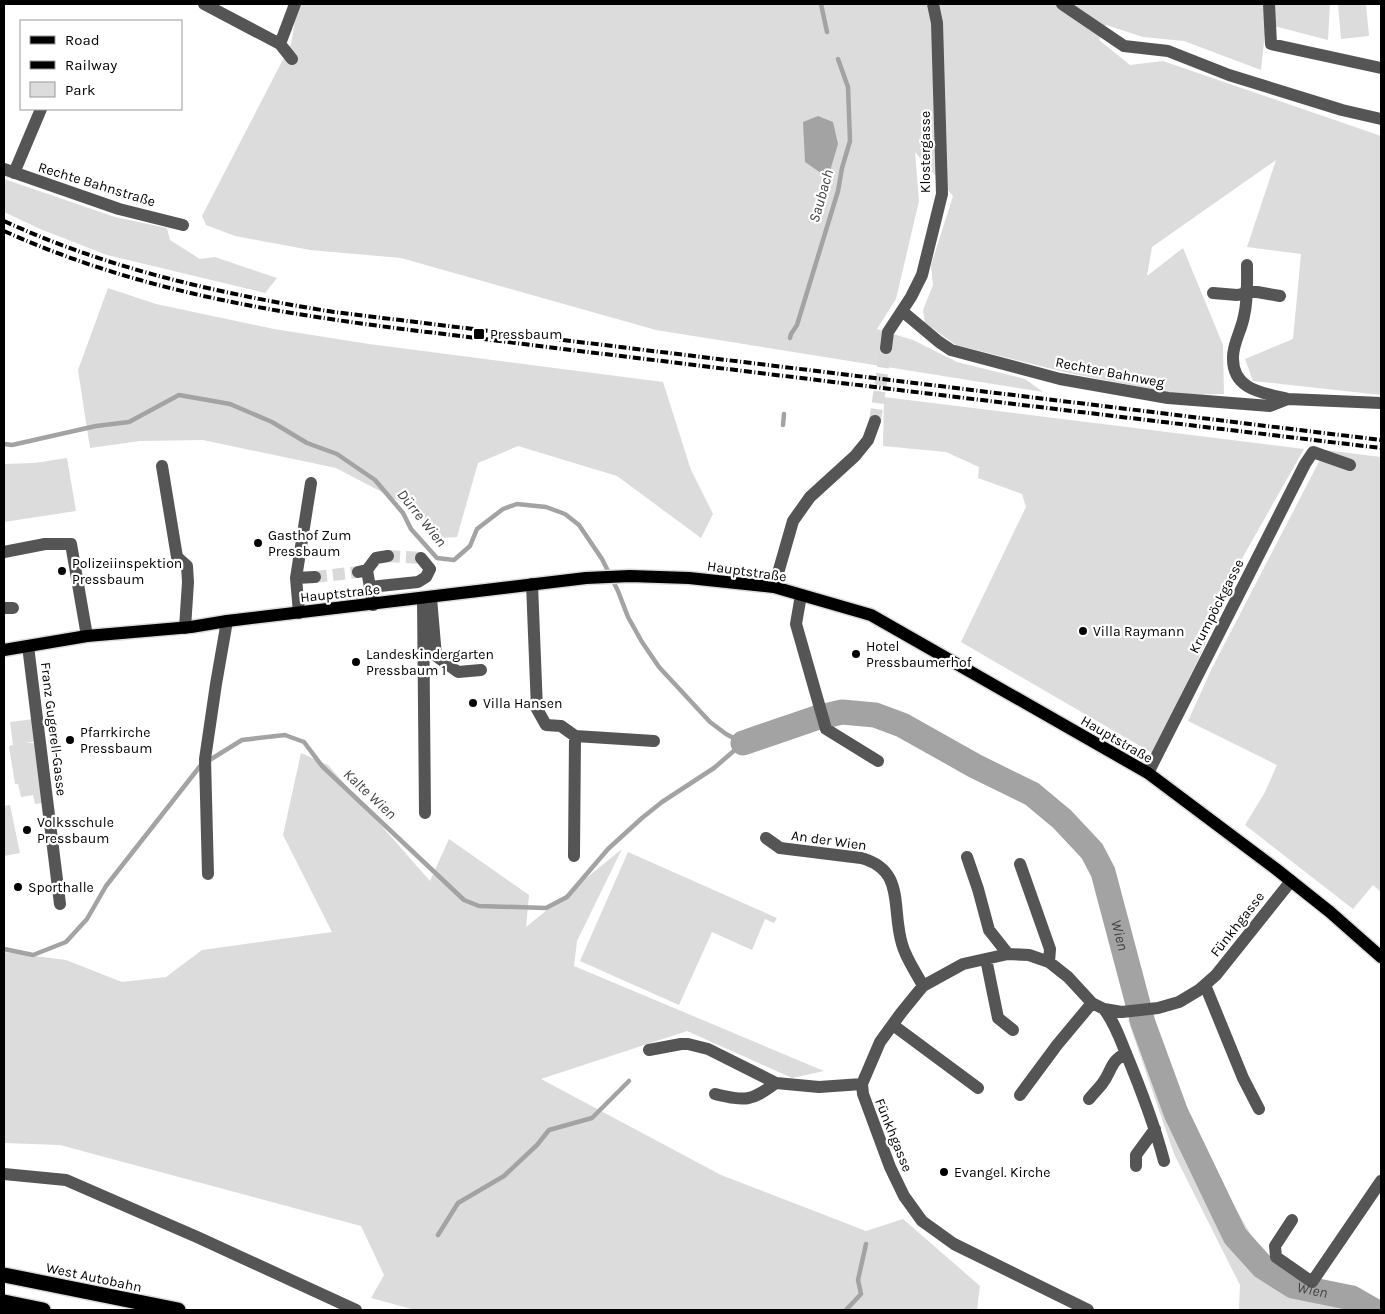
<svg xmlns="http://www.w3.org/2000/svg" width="1385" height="1314" viewBox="0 0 1385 1314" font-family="Karla,sans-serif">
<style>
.green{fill:#dcdcdc}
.water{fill:#a3a3a3}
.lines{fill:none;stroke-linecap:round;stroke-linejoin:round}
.stream{stroke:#a3a3a3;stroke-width:4.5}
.river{stroke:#a3a3a3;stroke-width:25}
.minor-tunnel{stroke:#d9d9d9;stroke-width:12;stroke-dasharray:12 6;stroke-linecap:butt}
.major-casing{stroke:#dbdbdb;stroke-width:15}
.highway-casing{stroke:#dbdbdb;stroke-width:18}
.minor{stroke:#555;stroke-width:12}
.major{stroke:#000;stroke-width:12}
.highway{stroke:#000;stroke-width:15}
.rail{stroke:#000;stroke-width:4;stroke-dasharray:8 2.5 1 2.5;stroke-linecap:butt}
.poi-dot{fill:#000;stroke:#fff;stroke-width:2}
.labels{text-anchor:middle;stroke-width:4.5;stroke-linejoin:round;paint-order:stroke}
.street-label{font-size:14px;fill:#000;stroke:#fff}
.poi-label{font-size:14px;fill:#000;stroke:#fff;text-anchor:start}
.water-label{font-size:15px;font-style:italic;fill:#444;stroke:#fff}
</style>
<rect width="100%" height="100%" fill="#fff"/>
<!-- green -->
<path class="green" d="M298 4H1330L1328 40 1266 24 1261 70 1184 41 1143 37 1106 25 1099 40 1130 65 1163 61 1381 136V395L1253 381 1245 359 1293 339 1301 254 1247 247 1276 160 1152 247 1147 276 1183 248 1223 345 1224 394 1181 395 1064 372 956 345 925 323 923 310 933 285 931 265 953 196 915 152 919 201 896 299 877 329 913 340 957 362 1025 379 1043 392 656 330 401 258 310 250 235 236 206 225 202 216 291 44Z
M1338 4H1366L1369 36 1341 39Z
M4 179 115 217 167 228 170 240 200 259 215 257 277 278 265 293 107 255 40 229 4 212Z
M108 288 156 304 274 329 369 344 663 382 691 470 713 514 701 538 617 476 518 446 478 463 457 537 440 538 416 510 336 468 203 440 140 441 90 448 78 370Z
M884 397 1304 449 1244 555 1199 658 1152 753 961 642 1026 507 1022 494 978 478 979 467 946 452 883 446Z
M1325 450 1381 457V892L1373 885 1353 909 1245 825 1265 792 1277 765 1188 721 1212 668Z
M67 458 76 511 4 522V464L34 463Z
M33 719 37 741 26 743H36L44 803 35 804 33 795 21 797 18 784H15L9 746 13 745 10 722Z
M301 753 328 765 430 881 449 839 529 895 526 927 622 849 577 941 574 966 824 1071 792 1078 687 1031 541 1079 721 1175 866 1231 903 1219 980 1286 977 1310H415L371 1298 384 1275 361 1226 60 1145 4 1143V952L66 960 122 982 166 977 202 950 332 932 283 835Z
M10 805 20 853 4 856V806Z
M628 852 777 918 774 923 765 919 752 950 712 932 679 1005 580 961Z
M1149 1015 1201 1149 1261 1252 1319 1293 1331 1282 1381 1305V1310H1239L1240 1285 1174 1154 1128 1020Z"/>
<!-- water -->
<path class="water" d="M818 116 833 122 838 144 830 171 821 173 805 162 803 122Z"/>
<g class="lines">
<!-- stream -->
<path class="stream" d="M821 4 827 32
M790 338 791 334 797 325 838 191 842 168 850 141 848 87 838 59
M783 425 784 414
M4 444 12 445 96 426 129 422 179 395 230 404 272 422 307 443 337 454 375 480 403 513 411 529 437 558 454 560 470 546 477 529 503 509 517 504 546 507 565 514 579 525 602 559 618 591 628 617 642 642 659 667 710 722 726 734 743 743 714 768 662 802 642 818 608 849 567 897 546 908 479 906 464 900 322 766 304 742 285 735 242 740 208 761
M4 949 33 955 66 942 87 919 106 886 201 765
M438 1235 458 1203 504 1176 537 1145 549 1130 592 1118 629 1081
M846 1310 861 1294 858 1280 866 1244"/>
<!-- river -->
<path class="river" id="s1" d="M743 743 816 718 842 712 875 715 902 725 975 766 1032 794 1062 819 1092 851 1103 872 1143 1023 1176 1113 1235 1236 1263 1267 1293 1286 1352 1298 1373 1310"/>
<!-- minor-tunnel -->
<path class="minor-tunnel" d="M875 421 886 348
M388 556 421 558
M315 577 358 572"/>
<!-- major casing -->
<g class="major-casing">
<path id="major" d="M4 650 87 636 191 627 227 621 586 578 630 576 689 578 774 587 871 615 1148 773 1276 869 1330 912 1381 957"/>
</g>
<!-- highway casing -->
<g class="highway-casing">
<path id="highway" d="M4 1275 178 1310
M4 1302 43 1310"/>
</g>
<!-- minor -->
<path class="minor" d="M204 4 280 44 292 59
M1062 4 1124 46 1168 51 1229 75 1342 110 1381 119
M1269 4 1271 44 1381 68
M280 44 295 4
M4 169 119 209 183 225
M14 173 41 109
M1247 265C1247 281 1248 300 1244 316 1242 329 1233 343 1233 357 1232 390 1263 393 1288 399
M1246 290 1280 296
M1213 293 1237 295 1246 293
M902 311 939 342 951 350 1060 379 1168 398 1270 406 1288 399 1381 403
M886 348 888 332 911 297 922 275 942 194 937 23 933 4
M162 466 177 557 187 566 188 582 185 628
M4 552 45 544H71L87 636
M367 570 376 558 388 556
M358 572 367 570 373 605
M296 578 315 577
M532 584 537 709 546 725 561 726 575 736 574 856
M370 587 418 582 426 577 430 569 421 558
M774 587 793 521 810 497 855 456 868 440 875 421
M801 595 796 624 826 729 878 761
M431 598 436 656 458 672 481 670
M423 599 425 813
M4 608H13
M299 613 296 578 311 483
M28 646 60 904
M575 736 654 741
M1148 773 1305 464 1313 452 1350 465
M766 838 780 848 861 858C906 870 891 908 902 944 906 959 916 972 923 986
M967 857 978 889 989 930 1008 954
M1020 864 1050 949 1049 962
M208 874 205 759 216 684 227 621
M986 959 998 1018 1013 1030
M1205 985 1243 1078 1259 1109
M1104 1009C1114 1022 1119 1036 1125 1051 1140 1087 1154 1123 1164 1161
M893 1025 978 1088
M649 1050 681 1044H688L708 1049 776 1083 819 1087 862 1084
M715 1094C746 1101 750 1102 776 1083
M1020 1095 1057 1045 1092 1003
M1089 1099C1093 1094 1098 1089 1102 1084 1112 1071 1110 1061 1126 1053
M1136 1166V1155L1155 1129
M4 1174 66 1180 197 1237 356 1310
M1292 1220 1275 1246 1276 1257 1312 1282 1381 1181
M1088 1310 954 1244 922 1221 904 1196 890 1167 863 1094 862 1084 880 1042 901 1013 923 986 963 964 1008 954 1029 955 1049 962 1068 977 1092 1003 1104 1009 1122 1012 1158 1008 1179 1002 1199 990 1216 975 1291 881"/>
<!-- major -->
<use href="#major" class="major"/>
<!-- highway -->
<use href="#highway" class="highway"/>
<!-- rail -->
<path class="rail" d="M4 221C108 269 221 294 334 312L1381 440
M4 231C137 291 274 313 419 331 486 339 553 348 621 356 874 387 1128 418 1381 448"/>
</g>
<!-- markers -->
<g class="poi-dot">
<rect x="473" y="328" width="12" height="12" rx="2.5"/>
<circle cx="258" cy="543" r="5"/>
<circle cx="62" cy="571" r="5"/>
<circle cx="1083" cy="631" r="5"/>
<circle cx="856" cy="654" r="5"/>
<circle cx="356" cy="662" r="5"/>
<circle cx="473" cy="703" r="5"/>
<circle cx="70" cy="740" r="5"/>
<circle cx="27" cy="830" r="5"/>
<circle cx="18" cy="887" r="5"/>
<circle cx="944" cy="1172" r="5"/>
</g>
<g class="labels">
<!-- street labels -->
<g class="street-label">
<text transform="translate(925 152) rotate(-90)" y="5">Klostergasse</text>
<text transform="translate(97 184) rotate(17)" y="5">Rechte Bahnstraße</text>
<text transform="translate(1110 372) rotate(11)" y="5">Rechter Bahnweg</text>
<text transform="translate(747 571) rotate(8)" y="5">Hauptstraße</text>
<text transform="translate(340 593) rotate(-6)" y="5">Hauptstraße</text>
<text transform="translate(1216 606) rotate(-63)" y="5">Krumpöckgasse</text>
<text transform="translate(54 729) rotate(83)" y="5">Franz Gugerell-Gasse</text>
<text transform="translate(1117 739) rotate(30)" y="5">Hauptstraße</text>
<text transform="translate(829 840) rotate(8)" y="5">An der Wien</text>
<text transform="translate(1237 924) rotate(-52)" y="5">Fünkhgasse</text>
<text transform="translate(894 1135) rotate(68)" y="5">Fünkhgasse</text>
<text transform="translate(94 1277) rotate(12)" y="5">West Autobahn</text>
</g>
<!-- poi labels -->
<g class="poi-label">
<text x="490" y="339">Pressbaum</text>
<text x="268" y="540">Gasthof Zum<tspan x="268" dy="16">Pressbaum</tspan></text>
<text x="72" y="568">Polizeiinspektion<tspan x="72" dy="16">Pressbaum</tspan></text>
<text x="1093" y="636">Villa Raymann</text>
<text x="866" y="651">Hotel<tspan x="866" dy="16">Pressbaumerhof</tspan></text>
<text x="366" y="659">Landeskindergarten<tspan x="366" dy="16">Pressbaum 1</tspan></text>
<text x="483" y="708">Villa Hansen</text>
<text x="80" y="737">Pfarrkirche<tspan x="80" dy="16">Pressbaum</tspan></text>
<text x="37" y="827">Volksschule<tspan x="37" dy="16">Pressbaum</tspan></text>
<text x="28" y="892">Sporthalle</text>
<text x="954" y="1177">Evangel. Kirche</text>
</g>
<!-- water labels -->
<g class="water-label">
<text transform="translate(821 196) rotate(-74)" y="5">Saubach</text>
<text transform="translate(422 518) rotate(51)" y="5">Dürre Wien</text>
<text transform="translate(370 794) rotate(43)" y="5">Kalte Wien</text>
<text dy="5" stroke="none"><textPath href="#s1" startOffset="485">Wien</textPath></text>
<text dy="5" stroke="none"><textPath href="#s1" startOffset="905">Wien</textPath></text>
</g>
</g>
<!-- border -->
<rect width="1385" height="1314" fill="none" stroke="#000000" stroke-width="10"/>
<!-- legend -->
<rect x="20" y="20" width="162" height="90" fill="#ffffff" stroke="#999999"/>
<rect x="30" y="36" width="25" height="8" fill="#000000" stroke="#999999"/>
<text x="65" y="45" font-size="15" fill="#000000">Road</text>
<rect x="30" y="61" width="25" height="8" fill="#000000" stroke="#999999"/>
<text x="65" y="70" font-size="15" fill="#000000">Railway</text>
<rect x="30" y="82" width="25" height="15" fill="#dcdcdc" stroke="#999999"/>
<text x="65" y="95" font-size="15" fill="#000000">Park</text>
</svg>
